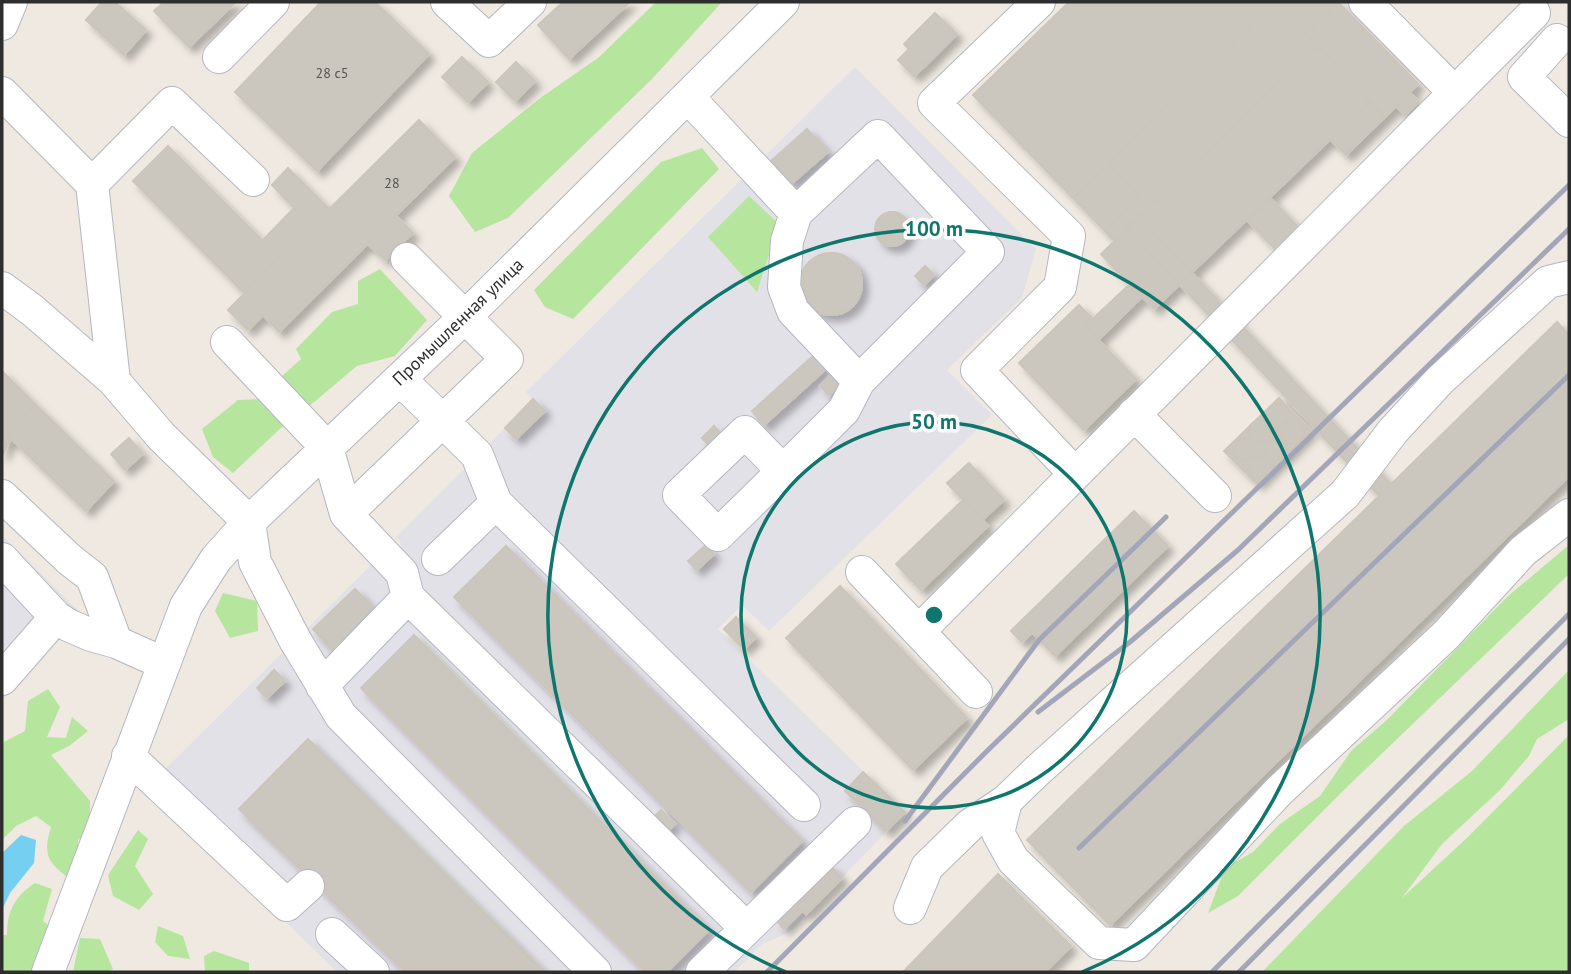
<svg xmlns="http://www.w3.org/2000/svg" width="1571" height="974" viewBox="0 0 1571 974" font-family="'PT Sans',sans-serif">
<style>
.industrial{fill:#e3e1e8}
.green{fill:#b6e59e}
.water{fill:#75cff0}
.building{fill:#cbc7bf;stroke:#cbc5ba;stroke-width:2;filter:url(#shadow)}
.lines{fill:none;stroke-linecap:round;stroke-linejoin:round}
.minor-casing{stroke:#b4b7c1;stroke-width:34}
.minor{stroke:#fff;stroke-width:32}
.rail{stroke:#a3a6b8;stroke-width:5}
.ring{fill:none;stroke:#0f766e;stroke-width:3.5}
.labels{text-anchor:middle;stroke-width:7;stroke-linejoin:round;paint-order:stroke}
.number-label{font-size:14px;fill:#555452}
.street-label{font-size:18px;fill:#2e2e2e;stroke:#fff}
.centre{fill:#0f766e;stroke:#fff;stroke-width:3.5}
.ring-label{font-size:21px;text-anchor:middle;font-weight:bold;fill:#0f766e;stroke:#fff;stroke-width:7;stroke-linejoin:round;paint-order:stroke}
</style>
<defs>
<filter id="shadow"><feDropShadow dx="6" dy="6" stdDeviation="3.5" flood-color="#0004"/></filter>
</defs>
<rect width="100%" height="100%" fill="#efe9e1"/>
<!-- industrial -->
<path class="industrial" d="M855 67 1036 249 1022 298 947 370 992 415 769 631 742 605 718 629 905 812 790 932 762 944 734 972H337L147 787 377 559 383 565 402 545 396 537 533 400 526 392Z
M2 535 80 612 2 701Z"/>
<!-- green -->
<path class="green" d="M656 2H722L652 79 508 218 475 232 449 196 472 153 543 96 598 58Z
M702 148 719 169 573 319 545 307 534 290 661 162Z
M749 196 779 224 757 292 708 237Z
M380 269 427 320 395 356 357 366 307 408 281 377 301 359 296 349 332 312 358 304V281Z
M262 399 283 426 233 473 213 457 202 429 238 400Z
M1569 545V574L1345 789 1238 896 1208 913 1225 868 1253 852 1280 824 1320 796 1351 751 1388 719 1507 597Z
M223 593 257 601 258 631 230 638 215 611Z
M1569 670V719L1537 739 1529 756 1500 790 1442 844 1402 898 1468 837 1569 735V972H1262L1404 826 1472 771Z
M48 689 60 707 47 737 66 738 72 717 88 731 69 746 51 755 90 801V832L78 840V862L66 876C45 860 44 851 51 827L36 816 16 826 2 840V743L25 731 28 701Z
M138 830 148 839 135 866 153 894 139 910 113 896 108 875Z
M35 883 52 889 43 921 53 929 33 972H2V935H7C7 911 15 896 35 883Z
M158 926 183 936 190 959 168 956 155 942Z
M80 938 100 939 113 969 107 972H73Z
M214 951 249 963V972H205L204 956Z"/>
<!-- water -->
<path class="water" d="M21 835 36 840 34 863 10 893 2 910V853Z"/>
<!-- building -->
<path class="building" d="M102 2H115L146 30 124 55 86 20Z
M164 2H236L189 47 154 11Z
M321 2H375L429 54 317 171 235 92Z
M563 2H630L569 59 538 25Z
M1069 2H1275L1073 198 973 95Z
M1275 2H1338L1305 34 1317 46 1114 241 1105 231 1140 198 1108 164Z
M1338 2 1418 84 1385 117 1305 34Z
M935 13 957 34 925 66 904 44Z
M1317 46 1370 101 1154 309 1101 254Z
M909 49 925 66 914 76 898 60Z
M462 57 488 82 468 102 442 77Z
M516 62 535 81 515 101 496 82Z
M1410 93 1419 102 1405 115 1396 106Z
M1370 101 1385 117 1346 155 1330 139Z
M419 120 455 157 316 295 280 258Z
M807 129 828 152 791 184 771 161Z
M168 146 280 258 244 293 133 181Z
M1108 164 1140 198 1105 231 1073 198Z
M288 168 321 201 304 218 272 185Z
M1270 198 1301 230 1278 252 1247 220Z
M321 201 329 209 280 258 262 241 294 208 304 218Z
M1130 207 1391 484 1379 496 1118 219Z
M875 229a17 17 0 1 1 34 0a17 17 0 1 1-34 0Z
M396 216 413 233 385 260 368 244Z
M800 284a31 31 0 1 1 62 0a31 31 0 1 1-62 0Z
M280 258 316 295 279 332 263 315 248 330 228 310Z
M925 266 934 275 924 285 915 276Z
M1130 284 1142 297 1098 340 1085 326Z
M1079 305 1093 319 1085 326 1136 379 1084 430 1019 363Z
M1557 322 1569 335V476L1110 925 1027 840Z
M814 355 826 369 764 425 752 411Z
M2 371 36 405 7 435 11 438 2 456Z
M833 373 842 383 829 395 820 386Z
M1279 398 1311 431 1257 484 1224 451Z
M533 399 545 411 516 439 505 428Z
M1267 414a11 11 0 1 1 22 0a11 11 0 1 1-22 0Z
M36 405 114 481 86 511 7 435Z
M1249 431a11 11 0 1 1 22 0a11 11 0 1 1-22 0Z
M1282 433a11 11 0 1 1 22 0a11 11 0 1 1-22 0Z
M714 426 725 438 713 450 702 438Z
M1232 449a11 11 0 1 1 22 0a11 11 0 1 1-22 0Z
M129 438 143 454 125 470 111 454Z
M1265 450a11 11 0 1 1 22 0a11 11 0 1 1-22 0Z
M1248 467a11 11 0 1 1 22 0a11 11 0 1 1-22 0Z
M969 463 1004 500 982 520 947 483Z
M963 500 988 526 921 590 896 564Z
M1134 511 1168 546 1055 656 1021 621Z
M706 545 714 554 697 570 688 561Z
M506 546 802 841 751 892 454 597Z
M840 586 967 718 913 770 786 638Z
M355 589 377 612 334 652 313 629Z
M736 617 756 637 744 649 724 629Z
M1021 621 1032 633 1022 642 1011 631Z
M414 635 709 930 667 972H645L361 688Z
M274 670 285 681 267 698 257 688Z
M308 739 545 972H405L239 809Z
M863 772 905 812 886 831 845 791Z
M661 810 675 824 667 832 653 818Z
M830 865 842 878 806 914 793 902Z
M998 874 1071 946 1045 972H903Z
M795 904 802 911 784 929 777 921Z"/>
<g class="lines">
<!-- minor casing -->
<g class="minor-casing">
<path id="minor" d="M447 2 489 41 530 2
M1039 2 934 103 1069 236 1060 287 977 370 1075 474
M1365 2 1455 93
M2 24 11 2
M1557 40 1524 77 1569 121
M219 57 273 2
M2 93 92 184 114 381
M688 97 796 213
M92 184 172 103 253 180
M1569 277 1548 282 1440 380 1393 431 1345 494 1037 771 1006 801 998 833 1013 860 1099 943 1134 945 1279 791 1446 635 1523 551 1569 515
M2 288 32 310 114 381 161 436 249 522 255 562 295 640 341 716 595 972
M227 342 327 448 346 514 402 573 408 597 746 928
M400 379 477 455 496 503 804 805
M1134 414 1215 496
M783 471 718 535 679 495 745 432 783 471 844 410 859 381 988 252 878 136 796 213 787 241 784 287 793 311 859 381
M2 496 70 560 92 577 116 642
M346 514 507 359 407 259
M2 559 56 617 68 625 91 635 116 642 163 663
M438 559 496 503
M862 572 976 692
M919 631 1534 13
M2 679 56 617
M322 686 408 597
M128 756 287 905 308 886
M910 908 927 867 970 825 1006 801
M332 934 373 972
M48 972 186 606 216 559 249 522 465 317 783 2
M702 972 855 823"/>
</g>
<!-- minor -->
<use href="#minor" class="minor"/>
<!-- rail -->
<path class="rail" d="M1038 712 1130 642 1238 550 1569 229
M905 821 1039 640 1166 517
M1079 848 1569 375
M767 972 985 753 1569 185
M1212 972 1569 614
M1239 972 1569 639"/>
</g>
<!-- distance rings -->
<g class="ring">
<circle cx="934" cy="615" r="193"/>
<path d="M786 972A386 386 0 1 1 1082 972"/>
</g>
<g class="labels">
<!-- number labels -->
<g class="number-label">
<text x="332" y="78">28 с5</text>
<text x="392" y="188">28</text>
</g>
<!-- street labels -->
<g class="street-label">
<text transform="translate(458 322) rotate(-44)" y="6">Промышленная улица</text>
</g>
</g>
<circle cx="934" cy="615" r="10" class="centre"/>
<g class="ring-label">
<text x="934" y="236">100 m</text>
<text x="934" y="429">50 m</text>
</g>
<!-- border -->
<rect width="1571" height="974" fill="none" stroke="#2e2e2e" stroke-width="7"/>
</svg>
